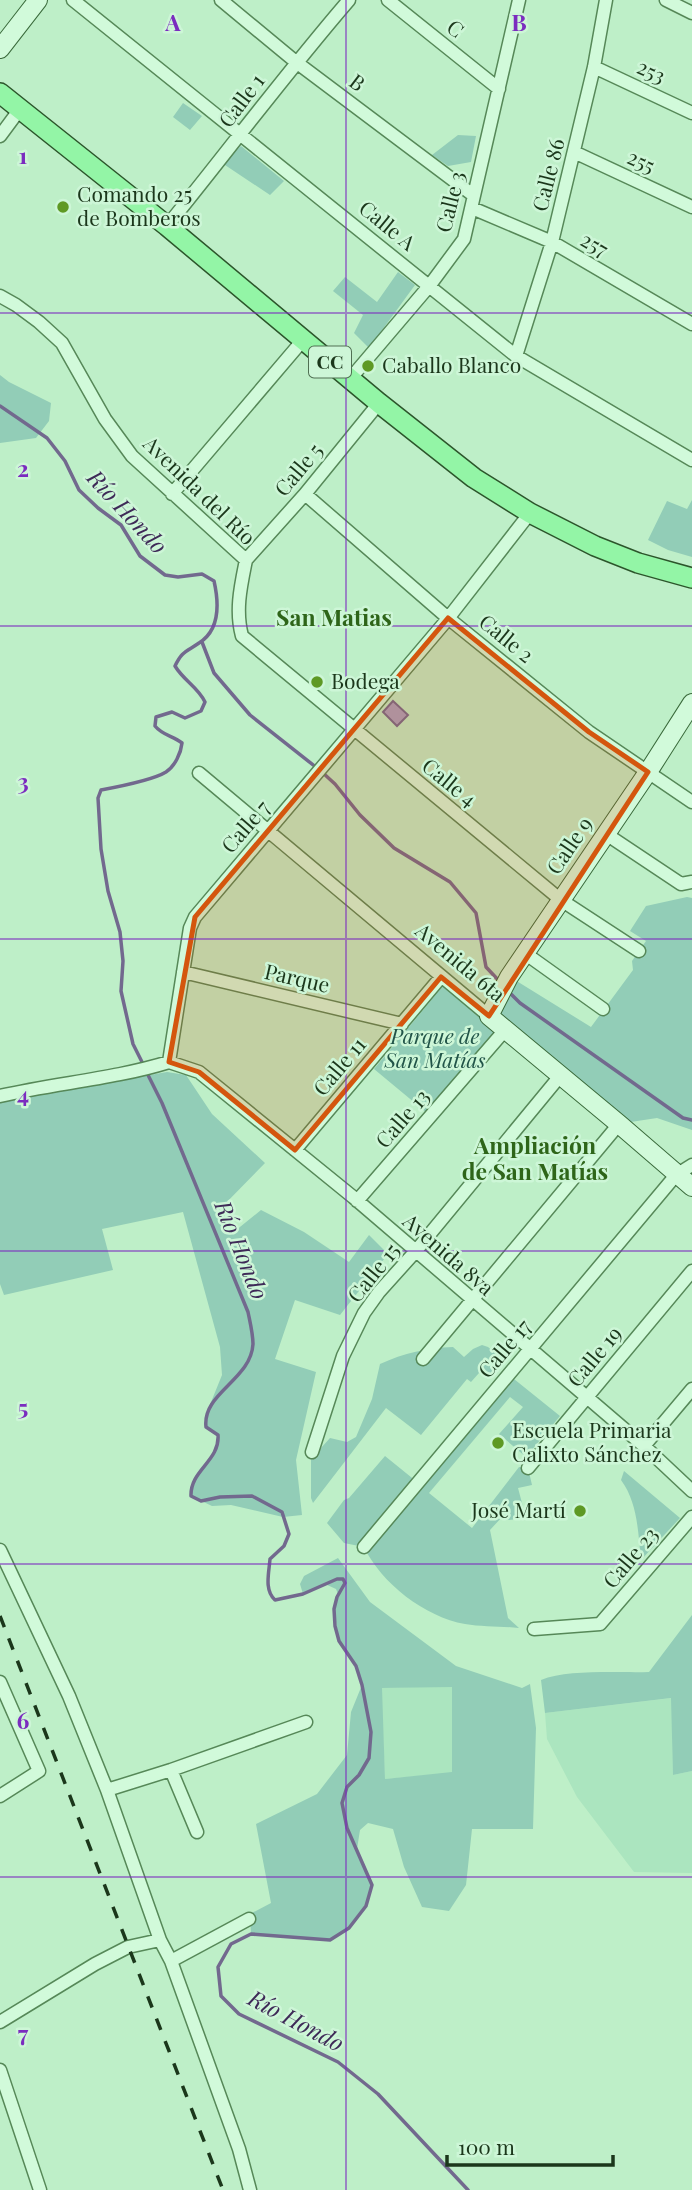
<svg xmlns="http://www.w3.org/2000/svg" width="692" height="2190" viewBox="0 0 692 2190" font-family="'Playfair Display',serif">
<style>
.farmland{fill:#abe5bf}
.green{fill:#92cdb7;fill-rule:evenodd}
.water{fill:#a8a1c0;stroke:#72698e;stroke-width:2}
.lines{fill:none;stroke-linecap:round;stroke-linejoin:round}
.stream{stroke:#72698e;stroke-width:3.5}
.street-casing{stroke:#568858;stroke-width:15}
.secondary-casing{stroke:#39693a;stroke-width:20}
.primary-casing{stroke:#2c552b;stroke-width:22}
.street{stroke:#d1fada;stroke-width:12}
.secondary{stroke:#d1fada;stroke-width:18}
.primary{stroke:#93f5a6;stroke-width:19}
.rail{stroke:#1b371b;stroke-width:3.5;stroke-dasharray:12 12;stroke-linecap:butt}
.marked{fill:#d4560e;fill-opacity:0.2;stroke:#d4560e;stroke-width:5;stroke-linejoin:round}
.grid{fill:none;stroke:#7b2cbf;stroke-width:2;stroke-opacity:0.55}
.poi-dot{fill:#5e9924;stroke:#cdf6d7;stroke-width:2.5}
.labels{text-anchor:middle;stroke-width:5;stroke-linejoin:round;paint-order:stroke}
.shield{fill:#cdf6d7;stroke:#507053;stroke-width:2}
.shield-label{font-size:19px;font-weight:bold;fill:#1b371b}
.street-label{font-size:21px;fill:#1b371b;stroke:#cdf6d7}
.poi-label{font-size:21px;fill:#1b371b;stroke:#cdf6d7;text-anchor:start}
.park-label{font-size:21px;font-style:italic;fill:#215448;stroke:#cdf6d7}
.water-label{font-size:23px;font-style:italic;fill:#3e2a57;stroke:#cdf6d7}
.neighbourhood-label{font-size:23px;font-weight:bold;fill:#2e6519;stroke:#cdf6d7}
.grid-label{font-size:23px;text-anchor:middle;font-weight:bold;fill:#7b2cbf;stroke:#cdf6d7;stroke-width:5;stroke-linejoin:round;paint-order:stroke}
</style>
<rect width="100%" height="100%" fill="#beefc8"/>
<!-- farmland -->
<path class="farmland" d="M452 1686V1773L385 1779 381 1688Z
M672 1698 673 1775 692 1771V1873L634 1872 577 1797 547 1739 545 1713Z"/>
<!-- green -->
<path class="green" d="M183 103 202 116 190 130 173 117Z
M458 135 476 136 471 162 448 166 432 155Z
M241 146 284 181 270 195 222 163Z
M398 272 415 285 369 348 354 333 363 315 333 291 345 277 377 302Z
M0 375 9 382 51 403 49 421 36 438 0 443Z
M692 500V557L668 550 648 540 667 501 687 509Z
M687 897 692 898V1130L657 1118 624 1123 495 1017 515 980 591 1027 633 970 632 961 646 941 630 931 646 906Z
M443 986 496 1030 427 1113 374 1069Z
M167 1072 186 1075 212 1114 265 1163 221 1208 235 1231 261 1210 304 1232 349 1262 369 1235 388 1254 340 1315 295 1300 275 1359 316 1372 296 1460 302 1515 283 1517 231 1505 212 1506 191 1496C190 1470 220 1461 218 1435L206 1427 205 1417 222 1375 220 1347 183 1212 102 1229 113 1270 4 1295 0 1284V1101Z
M482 1345 488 1347 503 1360 487 1379 479 1373 471 1382 467 1379 421 1435 386 1408 313 1503 311 1498V1459L330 1438 347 1442 356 1437 372 1399 380 1364C404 1353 427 1348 453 1347L464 1357 473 1349Z
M514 1379 560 1416 526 1457 499 1434 523 1407 510 1397 429 1493 472 1528 519 1467 528 1468 532 1485 518 1488 526 1518 509 1520 502 1517 490 1530 508 1618 519 1628C501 1626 482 1627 465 1624 425 1617 381 1583 364 1547L344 1543 327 1523 344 1500 349 1498 385 1456 422 1486Z
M624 1471 680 1518 641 1560C638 1533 638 1503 621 1480Z
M338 1558 370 1602 456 1666 522 1688 530 1684 536 1728 533 1829H472L466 1885 449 1911 422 1907 404 1867 393 1829 368 1823 360 1830 357 1849 372 1885 366 1906 349 1928 330 1940 251 1934 250 1914 271 1903 256 1824 317 1794 347 1755 351 1712 362 1685 356 1666 339 1641 334 1609 338 1594 336 1589 325 1584 303 1594 300 1584 304 1576ZM452 1687V1772L385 1779 382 1688Z
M692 1615V1771L673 1775 671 1698 545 1713 541 1680C568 1669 619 1673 649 1672Z"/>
<!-- water -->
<path class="water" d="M393 701 408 715 397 726 383 712Z"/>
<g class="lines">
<!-- stream -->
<path class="stream" d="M0 406 47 438 65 461 79 490 98 508 121 525 140 556 165 575 178 577 202 574 214 581C219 603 220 630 199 643 186 652 182 651 175 666 184 681 198 687 205 702L201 711 185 718 172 712 156 717 155 726C162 735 173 736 182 743 181 753 175 766 166 772 153 780 117 787 101 790L98 798 101 849 108 891 120 932 123 961 121 991 133 1044 142 1062
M202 642 214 673 250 715 317 768
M323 773 335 784 360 815 394 848 450 882 476 913 486 967 501 983
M508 991 520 1003 683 1118 692 1120
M148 1075 162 1103 248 1312C250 1322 253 1334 253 1344 251 1380 202 1393 206 1427L218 1435C220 1461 190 1470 191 1496L201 1501 220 1497 252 1496 282 1512 289 1534 284 1546 270 1559C269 1573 264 1590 275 1600L303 1594 337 1579H343L345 1583 337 1597 334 1609 335 1626 339 1641 356 1666 362 1685 371 1732 369 1758 359 1775 347 1787 342 1803 347 1828 372 1885 366 1906 349 1928 330 1940 251 1934 231 1944 218 1967 221 1996 239 2014 338 2062 378 2094 468 2190"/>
<!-- street casing -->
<g class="street-casing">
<path id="street" d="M73 0 516 356 692 460
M221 0 296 62 473 195
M388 0 499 89
M666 0 692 13
M594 67 692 113
M0 136 20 109
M574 152 692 207
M472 208 552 242 692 324
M167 226C228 151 286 73 349 0
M0 296 16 305 39 322 62 343 105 419 132 456 246 560
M516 356 552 242 594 67 606 0
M350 379 430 285 464 239 519 0
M172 494 303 340
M305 494 448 618 589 732 692 802
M246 560C241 585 235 610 242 636L561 900 639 951
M246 560 305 494 379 403
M199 773 489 1016
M606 834 681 884 692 882
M526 954 603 1009
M183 972 402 1024
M169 1062 199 1072 353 1197 644 1446 692 1491
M169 1062 190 928 195 917 446 621 530 513
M0 1096C56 1083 114 1079 169 1062
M295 1150 441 977
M357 1201 505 1030
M423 1359 619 1124
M644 1446 692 1389
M312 1452 343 1356 364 1313 379 1292 415 1252 560 1076
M528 1468 692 1271
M364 1547 676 1175 692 1165
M0 1550 69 1696 107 1790 160 1940 171 1961 239 2149 250 2190
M534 1629 600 1624 692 1517
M0 1682 39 1771 0 1796
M171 1770 197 1832
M107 1790 171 1770 306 1722
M171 1961 249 1919
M0 2022 95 1964 128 1947 160 1940
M0 2070 40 2190"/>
</g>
<!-- secondary casing -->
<g class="secondary-casing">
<path id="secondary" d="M0 49 38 0
M692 703 648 772 509 977 489 1016 619 1124 692 1187"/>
</g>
<!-- primary casing -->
<g class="primary-casing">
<path id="primary" d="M0 93 167 226 379 403 474 478 530 513 595 546 638 563 692 578"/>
</g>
<!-- street -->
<use href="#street" class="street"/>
<!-- secondary -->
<use href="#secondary" class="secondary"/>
<!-- primary -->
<use href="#primary" class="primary"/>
<!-- rail -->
<path class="rail" d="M0 1616 223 2190"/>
</g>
<!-- marked area -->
<path class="marked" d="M448 618 589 732 648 772 489 1016 441 977 295 1150 199 1072 169 1062 195 917Z"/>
<!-- grid -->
<path class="grid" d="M346 0V2190M0 313H692M0 626H692M0 939H692M0 1251H692M0 1564H692M0 1877H692"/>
<!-- markers -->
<g class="poi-dot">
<circle cx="63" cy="207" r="7"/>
<circle cx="368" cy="366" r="7"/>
<circle cx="317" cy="682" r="7"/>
<circle cx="498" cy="1443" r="7"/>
<circle cx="580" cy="1511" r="7"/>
</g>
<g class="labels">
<!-- shield labels -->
<rect class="shield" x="309" y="346.5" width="42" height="31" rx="5"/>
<g class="shield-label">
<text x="330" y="369">CC</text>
</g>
<!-- street labels -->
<g class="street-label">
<text transform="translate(455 29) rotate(39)" y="7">C</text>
<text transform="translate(651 72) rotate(25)" y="7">253</text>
<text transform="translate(357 83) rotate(37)" y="7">B</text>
<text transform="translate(242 101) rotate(-53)" y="7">Calle 1</text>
<text transform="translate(641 162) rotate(25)" y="7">255</text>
<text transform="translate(549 175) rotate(-76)" y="7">Calle 86</text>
<text transform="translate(451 202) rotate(-76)" y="7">Calle 3</text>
<text transform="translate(387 226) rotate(39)" y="7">Calle A</text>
<text transform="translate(594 245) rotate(30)" y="7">257</text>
<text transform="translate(299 470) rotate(-50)" y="7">Calle 5</text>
<text transform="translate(199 491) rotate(44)" y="7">Avenida del Río</text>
<text transform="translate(506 639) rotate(39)" y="7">Calle 2</text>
<text transform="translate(449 783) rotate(39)" y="7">Calle 4</text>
<text transform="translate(246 827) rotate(-49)" y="7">Calle 7</text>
<text transform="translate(570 846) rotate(-56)" y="7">Calle 9</text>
<text transform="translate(460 963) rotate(40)" y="7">Avenida 6ta</text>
<text transform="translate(297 979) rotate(13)" y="7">Parque</text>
<text transform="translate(340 1067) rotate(-50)" y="7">Calle 11</text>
<text transform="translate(403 1119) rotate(-49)" y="7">Calle 13</text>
<text transform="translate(448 1255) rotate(41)" y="7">Avenida 8va</text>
<text transform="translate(374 1273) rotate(-51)" y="7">Calle 15</text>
<text transform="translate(505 1349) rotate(-50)" y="7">Calle 17</text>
<text transform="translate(595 1357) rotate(-50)" y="7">Calle 19</text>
<text transform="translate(631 1558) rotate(-50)" y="7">Calle 23</text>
</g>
<!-- poi labels -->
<g class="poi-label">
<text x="77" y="202">Comando 25<tspan x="77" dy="24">de Bomberos</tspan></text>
<text x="382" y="373">Caballo Blanco</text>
<text x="331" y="689">Bodega</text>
<text x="512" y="1438">Escuela Primaria<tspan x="512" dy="24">Calixto Sánchez</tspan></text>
<text x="566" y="1518" text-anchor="end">José Martí</text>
</g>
<!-- park labels -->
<g class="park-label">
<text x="435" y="1044">Parque de<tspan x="435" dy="24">San Matías</tspan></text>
</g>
<!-- water labels -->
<g class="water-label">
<text transform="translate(127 512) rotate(47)" y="8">Río Hondo</text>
<text transform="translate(241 1250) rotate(68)" y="8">Río Hondo</text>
<text transform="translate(296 2021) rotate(28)" y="8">Río Hondo</text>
</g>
<!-- neighbourhood labels -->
<g class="neighbourhood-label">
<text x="334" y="626">San Matias</text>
<text x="535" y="1154">Ampliación<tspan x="535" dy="26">de San Matías</tspan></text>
</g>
</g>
<g class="grid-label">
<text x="173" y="31">A</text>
<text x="519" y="31">B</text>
<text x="23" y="164">1</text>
<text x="23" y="477">2</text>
<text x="23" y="790">3</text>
<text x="23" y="1103">4</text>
<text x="23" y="1416">5</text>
<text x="23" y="1729">6</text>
<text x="23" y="2042">7</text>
</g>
<!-- scale -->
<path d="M447 2155v10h166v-10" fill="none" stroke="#1b371b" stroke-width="3.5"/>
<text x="458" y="2155" font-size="21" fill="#1b371b" stroke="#cdf6d7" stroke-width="5" paint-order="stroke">100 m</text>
</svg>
